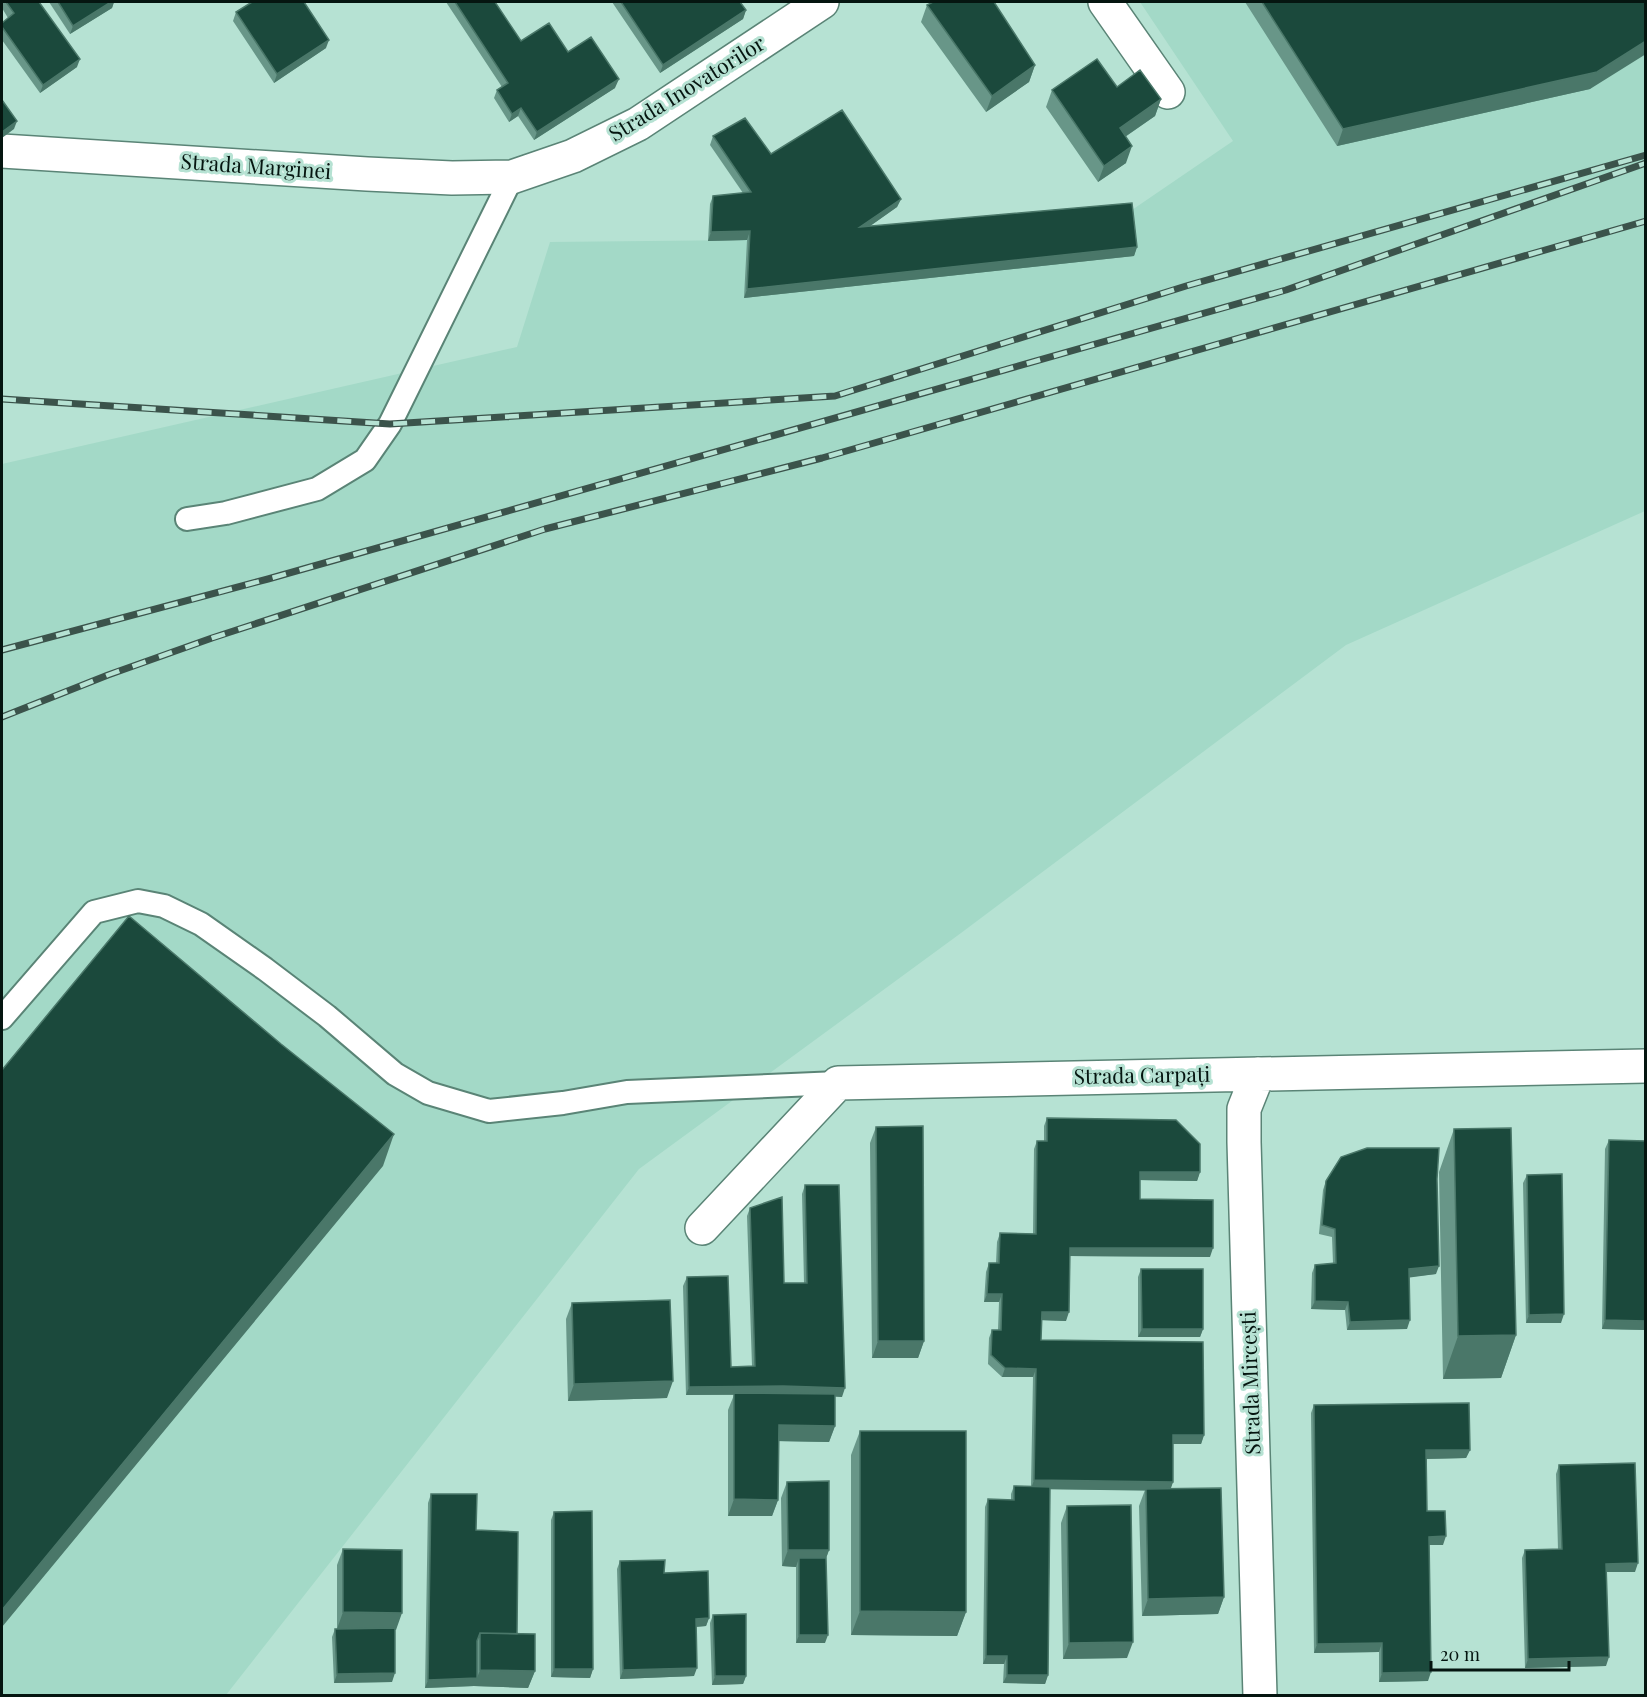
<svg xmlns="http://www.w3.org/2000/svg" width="1647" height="1697" viewBox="0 0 1647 1697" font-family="'Playfair Display',serif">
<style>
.built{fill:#a3d9c7}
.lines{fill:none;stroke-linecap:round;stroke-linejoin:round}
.lane-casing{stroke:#5a8476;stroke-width:26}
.street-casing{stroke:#5a8476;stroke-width:36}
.lane{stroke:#fff;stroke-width:22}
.street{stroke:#fff;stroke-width:33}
.rail-casing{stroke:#3b534b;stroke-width:7}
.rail{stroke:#b6e2d3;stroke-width:4.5;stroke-dasharray:14;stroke-linecap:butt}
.wall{fill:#689688}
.shaded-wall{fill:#4a7769}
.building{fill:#1b493c;stroke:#4a7769;stroke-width:1.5}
.labels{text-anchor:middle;stroke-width:6;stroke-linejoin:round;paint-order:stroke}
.street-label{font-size:21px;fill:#051510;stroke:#b6e2d3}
</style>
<rect width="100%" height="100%" fill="#b6e2d3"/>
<!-- built -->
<path class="built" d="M1140 2H1645V511L1346 645 961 933 639 1169 226 1695H2V464L517 347 550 242 747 240 1129 212 1233 141Z"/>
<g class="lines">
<!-- lane casing -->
<g class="lane-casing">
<path id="lane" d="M187 519 226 513 317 489 365 460 390 424 512 177
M2 1018 94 912 138 901 164 906 201 924 265 969 327 1016 395 1074 428 1093 489 1111 563 1103 627 1092 838 1083"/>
</g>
<!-- street casing -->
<g class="street-casing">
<path id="street" d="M1105 2 1168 92
M2 151 367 174 452 178 512 177 573 156 638 124 822 2
M1258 1074 1244 1109V1142L1260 1696
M702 1228 838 1083 1646 1066"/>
</g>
<!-- lane -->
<use href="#lane" class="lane"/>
<!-- street -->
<use href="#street" class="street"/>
<!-- rail casing -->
<g class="rail-casing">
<path id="rail" d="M2 399 390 424 835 396 1186 286 1646 155
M2 650 268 579 1286 290 1646 163
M2 717 108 675 212 638 545 529 822 458 1646 221"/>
</g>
<!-- rail -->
<use href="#rail" class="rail"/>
</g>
<!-- wall -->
<path class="wall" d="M2 2H39L77 67 40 93 2 40V23L8 18 2 8Z
M49 2H114L112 8 70 34Z
M446 2H495L521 41 568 52 615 88 534 140 518 116 509 122 494 98 497 90 502 87Z
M612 2H740L746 10 743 19 660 73Z
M1245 2H1646L1590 89 1337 146Z
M927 5 1035 65 1029 82 986 112 921 22Z
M236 12 326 48 274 83 233 21Z
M1052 90 1161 99 1155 116 1125 137 1126 163 1098 182 1046 107Z
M713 136 771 154 901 199 897 207 870 226 1137 247 1134 256 744 298 747 240 708 241 710 204 713 196 743 193 710 145Z
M1047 1118 1200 1172 1197 1181 1140 1180V1199L1210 1257 1070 1256 1066 1321 1041 1320V1340L1204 1435 1201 1444H1173V1482L1170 1489 1224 1597 1218 1614 1142 1616 1139 1506 1145 1490 1050 1489 1048 1675 1045 1684 1003 1683 1004 1664H983L985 1507 988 1499 1011 1500V1494L1014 1486H1031L1033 1377H1002L988 1364 989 1338 992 1330H998L999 1302H984L986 1272 989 1263H996L997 1242 1000 1233 1033 1234 1034 1149 1037 1141H1044V1126Z
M876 1127 924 1341 918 1358H872L870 1143Z
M1454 1129 1516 1335 1501 1378 1443 1379 1439 1172Z
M1609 1140 1646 1330 1602 1329 1605 1149Z
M1527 1175 1561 1323H1526L1523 1183Z
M1437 1179 1436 1274 1409 1277 1407 1329 1347 1330 1345 1310 1311 1309 1312 1273 1315 1265 1333 1263 1332 1237 1319 1234 1323 1190 1326 1181Z
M805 1185 842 1397 835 1396V1426L829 1442 779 1441 778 1500 772 1516H728V1410L734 1395H686L683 1286 687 1277 731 1367 752 1366 747 1216 750 1208 784 1283H804L802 1194Z
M1141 1269 1203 1329 1200 1337H1138V1277Z
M572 1303 667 1398 568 1401 566 1319Z
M1314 1405 1470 1450 1466 1458 1427 1459V1511L1443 1545H1429L1428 1681 1379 1682V1652L1314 1653 1311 1413Z
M860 1431 966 1612 957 1636 851 1635V1455Z
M1559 1465 1635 1572H1607L1606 1666 1525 1668 1522 1558 1525 1550 1558 1549 1556 1474Z
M787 1482 829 1550 826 1558 825 1643H796V1567L782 1566 781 1498Z
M431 1494 476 1530 517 1634 535 1671 528 1688 474 1686 425 1688 428 1503Z
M1067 1506 1127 1658 1063 1659 1061 1523Z
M554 1512 593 1669 590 1678 551 1677V1520Z
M343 1549 396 1630H395L392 1682 334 1683 332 1637 335 1629H337V1565Z
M620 1561 664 1573 709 1618 706 1626 696 1627 694 1676 620 1679 617 1569Z
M713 1615 746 1676 743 1684 712 1685 710 1623Z"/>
<!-- shaded-wall -->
<path class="shaded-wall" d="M111 2H114L112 8 70 34 73 26Z
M746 10 743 19 660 73 663 65Z
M329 40 326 48 274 83 277 74Z
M1646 41V54L1590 89 1337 146 1343 129Z
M80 59 77 67 40 93 43 85Z
M1035 65 1029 82 986 112 992 96Z
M619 79 615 88 534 140 537 132Z
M1161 99 1155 116 1113 145 1120 128Z
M521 108 518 116 509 122 512 114Z
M17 121 14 129 2 138V132Z
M1132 146 1126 163 1098 182 1104 166Z
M901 199 897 207 856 236 860 227Z
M750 231 747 240 708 241 711 232Z
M1137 247 1134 256 744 298 747 289Z
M394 1134 383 1166 2 1627V1610Z
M1140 1172H1200L1197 1181 1137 1180Z
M1070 1248H1213L1210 1257 1067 1256Z
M1439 1266 1436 1274 1406 1278 1409 1269Z
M987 1294H1002L999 1302H984Z
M1315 1301 1348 1302 1345 1310 1311 1309Z
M1042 1312H1069L1066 1321 1038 1320Z
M1564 1314 1561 1323H1526L1529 1315Z
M1410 1320 1407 1329 1347 1330 1350 1322Z
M1605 1320 1646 1321V1330L1602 1329Z
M1142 1329H1203L1200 1337H1138Z
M1516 1335 1501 1378 1443 1379 1458 1336Z
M878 1341H924L918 1358H872Z
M1005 1368 1036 1369 1033 1377H1002Z
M673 1381 667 1398 568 1401 574 1384Z
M783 1386 845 1388 842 1397 780 1394 686 1395 689 1387Z
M779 1425 835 1426 829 1442 773 1441Z
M1173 1435H1204L1201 1444H1170Z
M1426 1450H1470L1466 1458 1423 1459Z
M1034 1480 1173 1482 1170 1491 1031 1489Z
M734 1499 778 1500 772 1516H728Z
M1446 1536 1443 1545H1426L1429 1537Z
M788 1550H829L823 1567 799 1558 796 1567 782 1566Z
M1638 1563 1635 1572H1603L1606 1564Z
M1224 1597 1218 1614 1142 1616 1148 1599Z
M860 1611 966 1612 957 1636 851 1635Z
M343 1612 402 1613 396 1630 337 1629Z
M709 1618 706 1626 693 1627 696 1619Z
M799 1635H828L825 1643H796Z
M1133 1642 1127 1658 1063 1659 1069 1643Z
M1382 1643 1379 1652 1314 1653 1317 1644Z
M986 1656H1007L1004 1664H983Z
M1609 1657 1606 1666 1525 1668 1528 1659Z
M697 1668 694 1676 620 1679 623 1670Z
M554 1669H593L590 1678 551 1677Z
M480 1670 535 1671 528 1688 474 1686 425 1688 428 1680 477 1678Z
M1431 1672 1428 1681 1379 1682 1382 1673Z
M395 1673 392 1682 334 1683 337 1674Z
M1007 1675H1048L1045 1684 1003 1683Z
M715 1676H746L743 1684 712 1685Z"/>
<!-- building -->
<path class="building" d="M6 2H39L80 59 43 85 2 27V23L14 13Z
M58 2H111L73 26Z
M252 2H304L329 40 277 74 236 12Z
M455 2H495L521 41 549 23 568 52 591 37 619 79 537 132 521 108 512 114 497 90 508 83Z
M621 2H740L746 10 663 65Z
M933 2H994L1035 65 992 96 927 5Z
M1262 2H1646V41L1597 72 1343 129Z
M1097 59 1117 87 1140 70 1161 99 1120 128 1132 146 1104 166 1052 90Z
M2 100 17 121 2 132Z
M842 110 901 199 860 227 1132 203 1137 247 747 289 750 231 711 232 713 196 751 192 713 136 745 118 771 154Z
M129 916 281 1044 394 1134 2 1610V1070Z
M1047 1118 1176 1120 1200 1144V1172H1140V1199L1213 1200V1248H1070L1069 1312H1042L1041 1340 1203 1342 1204 1435H1173V1482L1034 1480 1036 1369 1005 1368 991 1355 992 1330H1001L1002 1294H987L989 1263H999L1000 1233 1036 1234 1037 1141H1047Z
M923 1126 924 1341H878L876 1127Z
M1511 1128 1516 1335 1458 1336 1454 1129Z
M1609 1140 1646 1141V1321L1605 1320Z
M1367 1148H1439L1437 1179 1439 1266 1409 1269 1410 1320 1350 1322 1348 1302 1315 1301V1265L1336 1263 1335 1229 1322 1225 1326 1181 1341 1157Z
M1562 1174 1564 1314 1529 1315 1527 1175Z
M805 1185H839L845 1388 783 1386 689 1387 687 1277 728 1276 731 1367 755 1366 750 1208 782 1197 784 1283H807Z
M1141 1269H1203V1329H1142Z
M670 1300 673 1381 574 1384 572 1303Z
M734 1393 835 1394V1426L779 1425 778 1500 734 1499Z
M1469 1403 1470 1450H1426L1427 1511H1445L1446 1536 1429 1537 1431 1672 1382 1673V1643L1317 1644 1314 1405Z
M860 1431H966V1612L860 1611Z
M1635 1463 1638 1563 1606 1564 1609 1657 1528 1659 1525 1550 1562 1549 1559 1465Z
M829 1481V1550H788L787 1482Z
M1014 1486 1050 1487 1048 1675H1007V1656H986L988 1499 1014 1500Z
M1221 1488 1224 1597 1148 1599 1146 1489Z
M431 1494H477L476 1530 518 1532 517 1634 480 1633 477 1641V1678L428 1680Z
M1131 1505 1133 1642 1069 1643 1067 1506Z
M592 1511 593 1669H554V1512Z
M343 1549 402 1550V1613L343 1612Z
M799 1558H826L828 1635H799Z
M665 1560 664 1573 708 1571 709 1618 696 1619 697 1668 623 1670 620 1561Z
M746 1614V1676H715L713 1615Z
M395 1628V1673L337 1674 335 1629Z
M480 1633 535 1634V1671L480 1670Z"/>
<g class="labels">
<!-- street labels -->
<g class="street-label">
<text transform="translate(687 89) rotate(-32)" y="7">Strada Inovatorilor</text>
<text transform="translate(256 167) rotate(4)" y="7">Strada Marginei</text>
<text transform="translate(1142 1076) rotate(-1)" y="7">Strada Carpați</text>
<text transform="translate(1251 1383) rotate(-92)" y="7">Strada Mircești</text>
</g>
</g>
<!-- border -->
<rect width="1647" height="1697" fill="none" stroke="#051510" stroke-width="6"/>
<!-- scale -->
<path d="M1431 1661v9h138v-9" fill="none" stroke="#051510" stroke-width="3"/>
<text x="1440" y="1661" font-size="18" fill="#051510" stroke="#b6e2d3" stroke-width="4.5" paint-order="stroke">20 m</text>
</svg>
